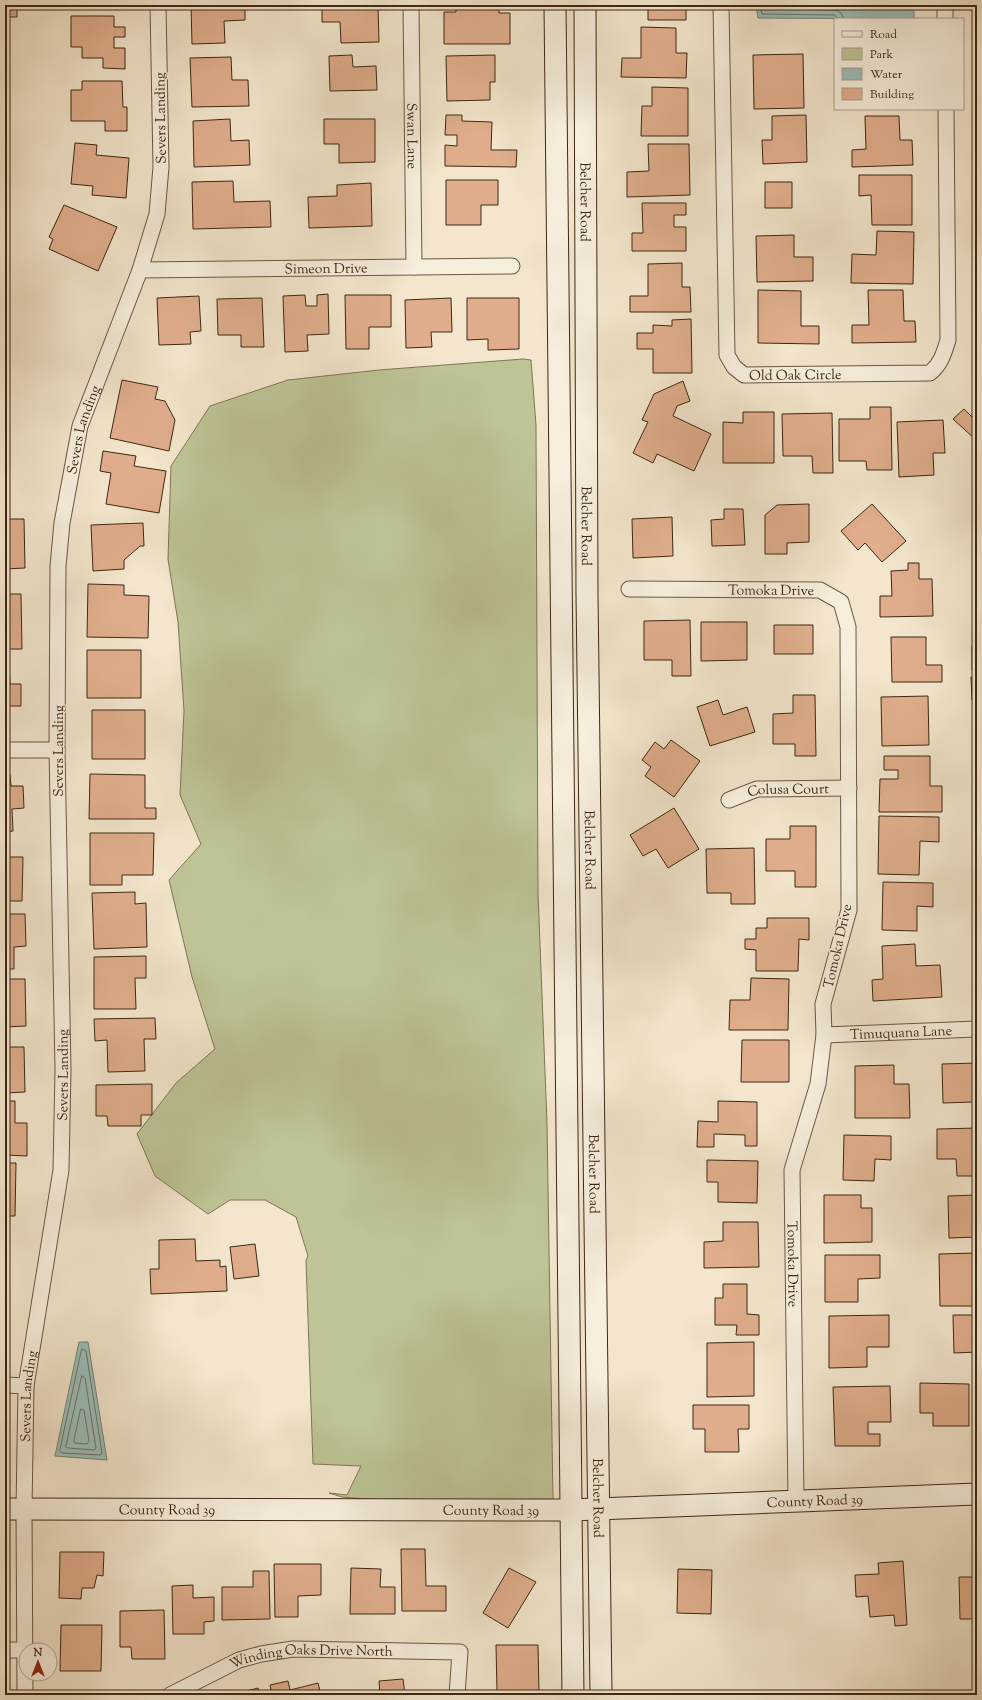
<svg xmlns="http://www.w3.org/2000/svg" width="982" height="1700" viewBox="0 0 982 1700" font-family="'Sorts Mill Goudy',serif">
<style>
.green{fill:#bec496;stroke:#7e7655}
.water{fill:#9bbfb9;stroke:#768277}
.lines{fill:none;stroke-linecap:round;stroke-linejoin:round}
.shore{stroke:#6c7366;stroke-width:1}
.building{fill:#e0ae8c;stroke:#3e2714}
.street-casing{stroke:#6b5742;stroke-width:17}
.secondary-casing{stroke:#3e2714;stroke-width:23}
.street{stroke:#f7efde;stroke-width:15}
.secondary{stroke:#f7efde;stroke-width:21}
.labels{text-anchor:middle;stroke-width:3;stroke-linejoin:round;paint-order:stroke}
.street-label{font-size:14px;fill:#3e2714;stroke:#f7efde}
</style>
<rect width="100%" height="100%" fill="#f3e6cc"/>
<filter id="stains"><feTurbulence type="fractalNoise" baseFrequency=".005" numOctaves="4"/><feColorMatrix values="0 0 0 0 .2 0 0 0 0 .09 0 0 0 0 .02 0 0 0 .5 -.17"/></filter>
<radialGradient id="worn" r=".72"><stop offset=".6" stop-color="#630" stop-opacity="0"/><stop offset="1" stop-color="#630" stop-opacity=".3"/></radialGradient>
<!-- green -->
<path class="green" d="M523 359 531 360 536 425 538 893 547 1123 553 1501H390L342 1497 329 1493 347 1495 361 1466 313 1464 306 1260 308 1256 296 1217 265 1200H230L208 1214 155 1176 137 1134 176 1083 215 1049 192 977 169 880 201 844 180 795 184 711 178 622 168 559 171 466 210 406 288 380 379 370Z"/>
<!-- water -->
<path class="water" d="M756 5H914V19L758 18Z
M79 1342H88L107 1460 55 1456Z"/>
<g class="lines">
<!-- shore -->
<path class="shore" d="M760 5 762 14 834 15 839 19
M765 5 767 9 836 10 841 13 844 19
M82 1349 86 1351 102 1453 100 1455 62 1453 60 1451Z
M82 1376 85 1378 96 1448 94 1450 68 1448 66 1447Z
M81 1409 84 1410 89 1441 87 1444 75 1443 74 1441Z"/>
</g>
<!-- building -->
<path class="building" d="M5 5H17V17H5Z
M191 5H245V20L224 21 225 43 192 44Z
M322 5H378L379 42 341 43 340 22H322Z
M456 5H499V13H510V44H444V12H456Z
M648 5H686V20H648Z
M71 16H114V27H125V37H114V48H125V69L103 68V58H82V47H71Z
M641 27 676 28V53H687L686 78 621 77 622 58H641Z
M803 54 804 108 754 109 753 55Z
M352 55 353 67 376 66 377 90 330 91 329 56Z
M495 55V82H490V100L447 101 446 56Z
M231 57 232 80H248L249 106 192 107 190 58Z
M82 81H122L123 107H127V131H105V121H71V90H82Z
M652 87 688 88V136H641L642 106H652Z
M446 115H462V121L492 122 491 150H517L516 167 445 166V145L457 146V135H445Z
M806 115 807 162 763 164 762 140H772V116Z
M865 116H899L900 140H912L913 165 852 167V150L866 149Z
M230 119 231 141 249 140 250 165 194 167 193 121Z
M324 119H375V162L339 163V144H324Z
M75 143 97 145 96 155 129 158 126 198 92 195 93 186 71 184Z
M648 144H689L690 195 627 197V172L649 171Z
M859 175H912V225H872L871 195 859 196Z
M446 180H498V205H481V225H446Z
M233 181 234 202 270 201 271 227 193 229 192 182Z
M765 182H792V208H765Z
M371 183 372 226 309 228 308 197 337 196V185Z
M642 203H686V215H674V227H686V251H632V233H643Z
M64 205 117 227 98 271 49 249 53 239 49 237Z
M877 231 914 232 913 284 851 283 852 254 876 255Z
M794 235V257H813V281L757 282 756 236Z
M682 263V287H690L691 312H630V296H648V264Z
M758 290 801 291V326H819V344L758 343Z
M868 290H903L904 321H915L916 342 852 343V325H869Z
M328 294 329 334 307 335 308 351 285 352 283 296 305 295 306 306H317V295Z
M345 295H391V327H369V349H346Z
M199 296 201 331 190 332 191 344 159 345 157 298Z
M262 298 264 347H241V335H218L217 299Z
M451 298 452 332H431L432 347 406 348 405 300Z
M467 298H519V349L488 350V339L467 340Z
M691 319 692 373H653V349H637V333H653V325L672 326V320Z
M122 380 158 387 155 399 165 401 175 420 169 451 110 438Z
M683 381 690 401 677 406 673 416 711 434 694 471 657 454 653 463 633 453 648 422 642 420 654 394Z
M870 407H891L892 470H867L866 461H839V419H870Z
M964 409 977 422V475H975L976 440 953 419Z
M743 412H774V463H723V422L743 423Z
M832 413 833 473H813L812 456H783L782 414Z
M943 420 945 453H933L934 475 899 477 897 422Z
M103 451 136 456 134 466 166 471 159 513 106 504 111 473 100 471Z
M809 504V542L787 543V554H765V515L777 505Z
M872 504 906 541 882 562 865 543 858 550 841 531Z
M724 509H743L745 545 712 546 711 520 724 519Z
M672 517 673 556 633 558 632 519Z
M5 519H24L25 568 5 569Z
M143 523 144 546H140L124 560V569L93 571 91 525Z
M908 563H919V579H932L933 616 880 617V596H892L891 571 908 570Z
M88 584 124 585V595L149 596 148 638 87 637Z
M5 594H21L22 649H5Z
M690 620 691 676H672V660H644V621Z
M701 622H747V660L701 661Z
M774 625H813V654H774Z
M891 637H926V665H942V682H892Z
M972 645H977V670H972Z
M87 650H141V698H87Z
M5 663H9L10 684H21V706H5Z
M971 677H977V700H972Z
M793 695H815L816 756H795V744H773V714L793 713Z
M928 696 929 745 882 746 881 697Z
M718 700 723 715 747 707 755 732 710 746 697 707Z
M92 710H145V759H92Z
M671 740 700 761 674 797 645 776 651 767 642 760 655 742 664 749Z
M884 756H930V786H942V812H879L880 779H898V770H884Z
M90 774 145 775V808H156V819H89Z
M5 775H10L11 786H23L24 808 12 809 13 831 5 832Z
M975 790H977V814H975Z
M674 808 699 849 668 868 656 849 643 856 630 835Z
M879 816 939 817V842L920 841 919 875 878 874Z
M790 826H816V887H795V871H766V839H790Z
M90 833H154L153 875H122V885H90Z
M754 848 755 904H731V893H707L706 849Z
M5 857H23L22 901H5Z
M883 882 933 883V907L917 906V931L882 930Z
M135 892V904L146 903 147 947 94 949 92 893Z
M5 914H25L26 946 14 947V969H5Z
M767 918H809V940L799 939 798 971H756V950L745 949V939H756V928H767Z
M915 944 916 966 940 965 942 997 873 1001 872 980 883 979 882 946Z
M146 956V978H135L136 1009H94V957Z
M751 978 789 979 788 1030H729L730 1000H750Z
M7 979H25L26 1026 5 1027V984H7Z
M155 1018 156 1039H144L145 1071 108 1072 107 1040 95 1041 94 1019Z
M742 1040H789V1082H741Z
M5 1047H24L25 1092 5 1093Z
M977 1063V1117H973V1102L943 1103 942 1064Z
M894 1065V1084H909L910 1118H855V1066Z
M152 1084V1115H141V1126H108L107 1116H96V1085Z
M5 1101H15V1123H27V1156L5 1155Z
M718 1101 757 1102V1146H745V1135L714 1134V1147H697L698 1121 718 1122Z
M977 1128V1176H957L956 1159H937V1129Z
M844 1135 891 1136V1160L875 1159 874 1181 843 1180Z
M707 1160 758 1161 757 1203 718 1202V1182H707Z
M5 1163H16L15 1216H5Z
M824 1195H861V1208H872V1242L824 1243Z
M977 1195V1237L949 1238 948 1196Z
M723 1222H758L759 1267 704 1268V1242L723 1241Z
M195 1239 196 1261 220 1260V1267L226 1266 227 1291 151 1294 150 1269H159V1240Z
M255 1244 259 1276 234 1279 230 1247Z
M977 1253V1306H940L939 1254Z
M825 1255H880V1278L858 1279V1302H825Z
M723 1284H747V1314L759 1315V1335H736L737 1325H715V1298H723Z
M889 1315V1347H867V1367L829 1368V1316Z
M953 1315H977V1352L954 1353Z
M754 1342V1396L707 1397V1343Z
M920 1383 969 1384V1426H933V1413H920Z
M890 1386 891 1422H868V1434H880V1446H835L833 1387Z
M693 1405H749V1429H738L739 1452H705V1429H693Z
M401 1549H425L426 1586H446V1611H402Z
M60 1552H104L103 1576 97 1575 94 1588H82L81 1599 59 1598Z
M903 1561 907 1625 895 1626 894 1615 870 1617 868 1596 856 1597 855 1575 879 1574 878 1563Z
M274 1564H321V1595L298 1596V1617H275Z
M351 1568 381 1569 380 1587H395V1614H350Z
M509 1568 536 1582 508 1628 483 1613Z
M678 1569 712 1570 711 1614 677 1613Z
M253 1571H269L270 1619 222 1620V1587H253Z
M959 1577H977V1619H960Z
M193 1585V1598L214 1597V1621L204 1622V1634H173L172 1586Z
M164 1610 165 1659H132L131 1647H120V1611Z
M61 1625H102L101 1671H60Z
M496 1645H538L539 1692H497Z
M403 1679 405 1695H372L371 1693H380L379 1681Z
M288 1681 290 1690 318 1683 321 1695H272L270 1685Z
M258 1688 260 1695H236V1694Z"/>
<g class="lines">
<!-- street casing -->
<g class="street-casing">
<g id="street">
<path id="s1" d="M411 5 414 267"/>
<path id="s2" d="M721 5 727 355 734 367 744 375 930 373C941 364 944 353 948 340L946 109"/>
<path d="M945 5V19"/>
<path id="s3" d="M140 270 512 266"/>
<path id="s4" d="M629 589 820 590 841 602 848 627 849 910 823 1004 824 1035 818 1084 792 1170 796 1502"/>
<path d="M5 750H57"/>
<path id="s5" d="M729 800 757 789 849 788"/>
<path id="s6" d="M824 1035 977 1029"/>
<path d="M5 1385 26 1386"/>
<path d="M5 1650H24"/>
<path id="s7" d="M25 1695 24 1509 26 1386 61 1170 63 1070 57 750 58 566 62 523 80 426 140 270 157 214 161 167 158 5"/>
<path id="s8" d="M170 1695 239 1660 261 1654 293 1649 460 1652 457 1695"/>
</g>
</g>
<!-- secondary casing -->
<g class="secondary-casing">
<g id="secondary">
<path d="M555 5 573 1695"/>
<path id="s9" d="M585 5 587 594 601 1695"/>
<path id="s10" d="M5 1509 571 1510 977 1494"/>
</g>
</g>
<!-- street -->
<use href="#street" class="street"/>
<!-- secondary -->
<use href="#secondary" class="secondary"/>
</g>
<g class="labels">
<!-- street labels -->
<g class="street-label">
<text transform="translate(160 118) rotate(-91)" y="5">Severs Landing</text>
<text dy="5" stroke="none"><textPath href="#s1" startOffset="131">Swan Lane</textPath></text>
<text dy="5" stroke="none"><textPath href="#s9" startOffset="197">Belcher Road</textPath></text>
<text dy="5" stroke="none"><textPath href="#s3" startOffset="186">Simeon Drive</textPath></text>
<text dy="5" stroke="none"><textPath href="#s2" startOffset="428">Old Oak Circle</textPath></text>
<text dy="5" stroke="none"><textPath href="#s7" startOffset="1271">Severs Landing</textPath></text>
<text dy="5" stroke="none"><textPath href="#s9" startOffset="521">Belcher Road</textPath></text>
<text dy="5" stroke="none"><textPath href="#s4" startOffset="142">Tomoka Drive</textPath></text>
<text transform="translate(58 751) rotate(-90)" y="5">Severs Landing</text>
<text dy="5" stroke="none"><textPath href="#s5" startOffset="61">Colusa Court</textPath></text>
<text dy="5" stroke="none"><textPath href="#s9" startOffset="845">Belcher Road</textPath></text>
<text transform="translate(837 946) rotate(-77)" y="5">Tomoka Drive</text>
<text dy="5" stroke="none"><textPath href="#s6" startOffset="77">Timuquana Lane</textPath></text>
<text dy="5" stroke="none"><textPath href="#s7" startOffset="623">Severs Landing</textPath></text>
<text dy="5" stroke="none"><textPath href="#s9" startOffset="1169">Belcher Road</textPath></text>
<text dy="5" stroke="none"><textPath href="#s4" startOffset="886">Tomoka Drive</textPath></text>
<text dy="5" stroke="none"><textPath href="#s7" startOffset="299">Severs Landing</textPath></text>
<text dy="5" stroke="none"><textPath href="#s9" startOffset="1493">Belcher Road</textPath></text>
<text dy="5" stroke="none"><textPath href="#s10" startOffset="810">County Road 39</textPath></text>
<text dy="5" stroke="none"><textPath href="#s10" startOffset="162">County Road 39</textPath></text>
<text dy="5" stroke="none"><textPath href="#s10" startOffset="486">County Road 39</textPath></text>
<text dy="5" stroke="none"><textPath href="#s8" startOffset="150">Winding Oaks Drive North</textPath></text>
</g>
</g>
<!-- margin -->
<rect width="982" height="1700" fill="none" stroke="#f3e6cc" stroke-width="20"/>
<rect x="6" y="6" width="970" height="1688" fill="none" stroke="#3e2714" stroke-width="2"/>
<rect x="10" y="10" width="962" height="1680" fill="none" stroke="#3e2714"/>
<!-- legend -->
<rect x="834" y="18" width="130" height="92" fill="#f7efde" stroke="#ad9f8d"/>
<rect x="842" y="31" width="20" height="6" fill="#f7efde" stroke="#ad9f8d"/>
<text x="870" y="38" font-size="12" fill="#3e2714">Road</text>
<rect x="842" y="48" width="20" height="12" fill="#bec496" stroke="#ad9f8d"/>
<text x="870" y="58" font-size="12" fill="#3e2714">Park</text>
<rect x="842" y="68" width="20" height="12" fill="#9bbfb9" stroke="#ad9f8d"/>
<text x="870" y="78" font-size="12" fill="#3e2714">Water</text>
<rect x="842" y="88" width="20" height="12" fill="#e0ae8c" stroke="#ad9f8d"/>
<text x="870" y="98" font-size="12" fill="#3e2714">Building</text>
<!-- north arrow -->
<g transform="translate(38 1662)"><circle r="19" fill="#f7efde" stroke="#ad9f8d"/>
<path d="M0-3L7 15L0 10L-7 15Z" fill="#8f2418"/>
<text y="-6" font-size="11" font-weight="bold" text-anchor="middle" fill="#3e2714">N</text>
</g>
<rect width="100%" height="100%" filter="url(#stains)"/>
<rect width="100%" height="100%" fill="url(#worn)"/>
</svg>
